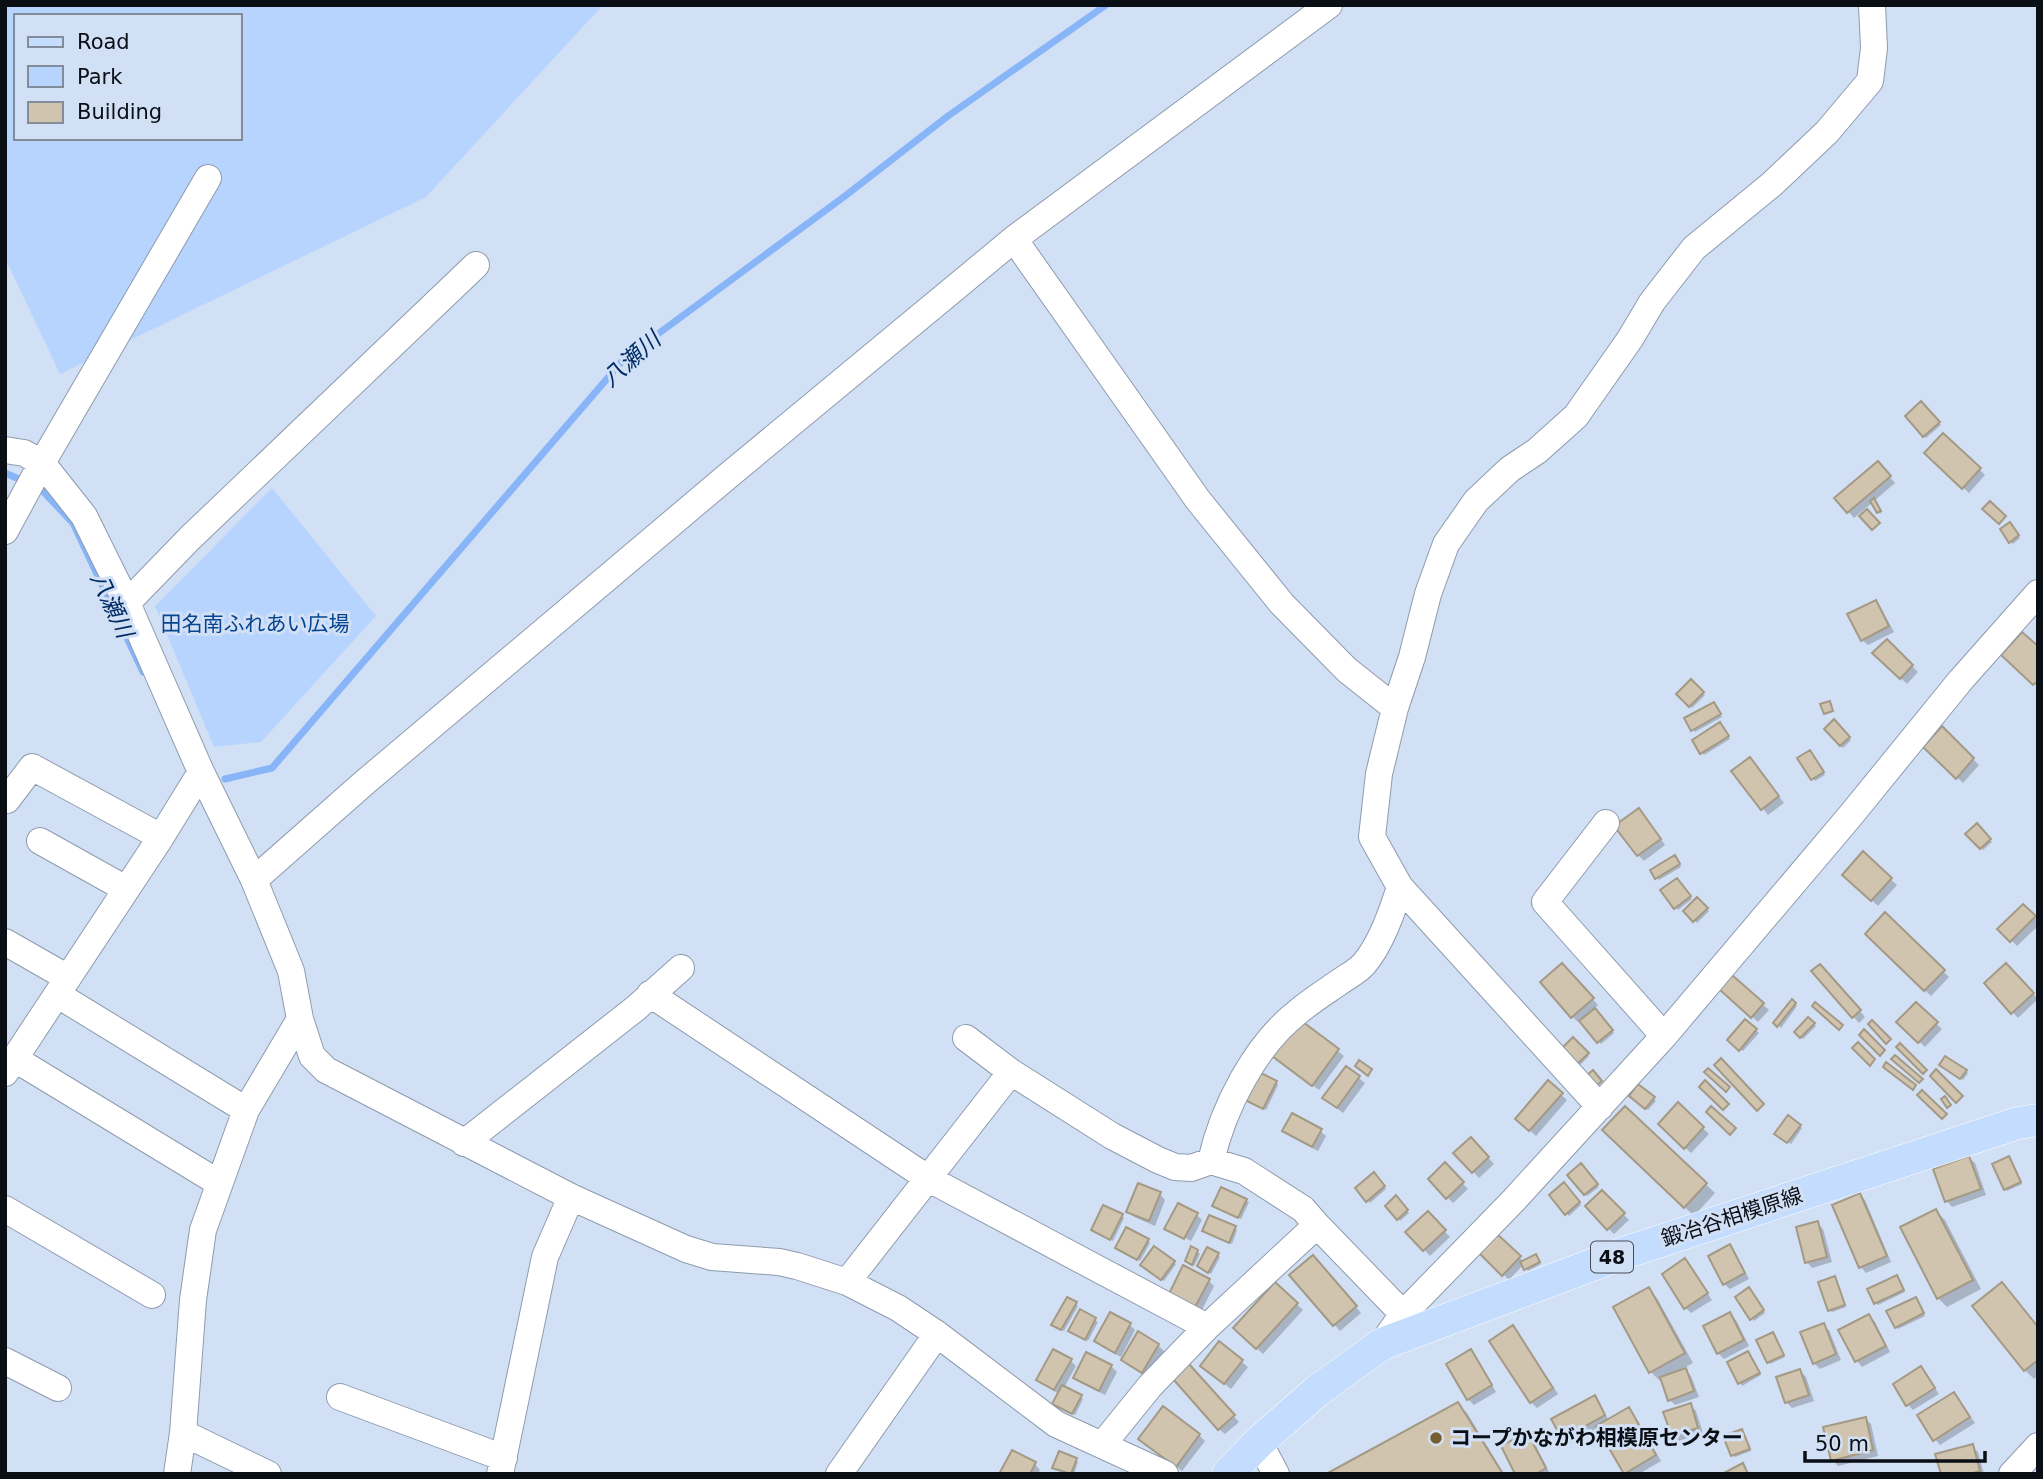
<svg xmlns="http://www.w3.org/2000/svg" width="2043" height="1479" viewBox="0 0 2043 1479" font-family="'DejaVu Sans','Noto Sans JP',sans-serif">
<style>
.green{fill:#b7d4fe;fill-rule:evenodd}
.shadow{fill:#0003}
.lines{fill:none;stroke-linecap:round;stroke-linejoin:round}
.stream{stroke:#87b5f7;stroke-width:7}
.building{fill:#d0c4af;stroke:#a49984;stroke-width:2}
.minor-casing{stroke:#8d9bae;stroke-width:28}
.major-casing{stroke:#fff;stroke-width:33}
.minor{stroke:#fff;stroke-width:26}
.major{stroke:#c4dcfd;stroke-width:32}
.poi-dot{fill:#775e2f;stroke:#d2e0f5;stroke-width:2.5}
.labels{text-anchor:middle;stroke-width:6;stroke-linejoin:round;paint-order:stroke}
.shield{fill:#d2e0f5;stroke:#464d58;stroke-width:2}
.shield-label{font-size:19px;font-weight:bold;fill:#0a0e15}
.park-label{font-size:21px;fill:#074490;stroke:#d2e0f5}
.street-label{font-size:21px;fill:#0a0e15;stroke:#d2e0f5}
.poi-label{font-size:21px;font-weight:bold;fill:#0a0e15;stroke:#d2e0f5;text-anchor:start}
.water-label{font-size:23px;font-style:italic;fill:#002c65;stroke:#d2e0f5}
</style>
<rect width="100%" height="100%" fill="#d2e0f5"/>
<!-- green -->
<path class="green" d="M5 5H603L426 197 60 374 5 258ZM16 16H240V138H16Z
M272 488 376 616 261 742 214 747 155 606Z"/>
<!-- shadow -->
<path class="shadow" d="M1921 404 1941 425 1926 438 1907 417Z
M1943 435 1985 475 1969 493 1926 453Z
M1883 469 1895 483 1874 501 1882 514 1878 512 1873 502 1854 518 1837 498Z
M2013 527 2020 538 2013 544 2010 541Z
M1875 602 1881 608 1894 632 1868 645 1862 640Z
M1887 641 1918 672 1907 684 1875 653Z
M1691 682 1705 695 1692 708 1679 694Z
M1716 706 1722 717 1695 732 1693 730Z
M1834 722 1851 740 1843 748 1826 729Z
M1722 727 1730 739 1704 755 1702 753Z
M1942 729 1979 765 1963 783 1926 747Z
M1812 754 1825 775 1815 781 1800 758Z
M1755 765 1784 803 1768 815 1734 771Z
M1644 816 1665 845 1644 861 1638 855Z
M1976 826 1992 842 1983 850 1968 834Z
M1863 854 1897 885 1878 906 1844 874Z
M1677 859 1681 867 1659 880 1652 870Z
M1676 880 1692 899 1678 910 1676 907Z
M1697 899 1709 911 1697 923 1685 911Z
M2023 906 2038 921V926L2017 946 2000 929Z
M1885 915 1949 977 1931 996 1867 934Z
M2006 965 2038 999 2018 1018 1986 983Z
M1567 971 1598 1005 1594 1009 1614 1033 1601 1044 1580 1020 1578 1022 1573 1017 1542 982Z
M1813 971 1825 972 1865 1017 1859 1023Z
M1732 977 1769 1010 1758 1022 1722 989Z
M1792 1002 1797 1006 1781 1028 1776 1023Z
M1916 1004 1942 1029 1925 1047 1899 1022Z
M1809 1019 1816 1026 1803 1039 1796 1032Z
M1745 1021 1759 1033 1743 1051 1729 1040Z
M1299 1022 1344 1056 1319 1090 1280 1061Z
M1573 1040 1589 1056 1578 1067Z
M1943 1067 1966 1071 1968 1073 1963 1080Z
M1346 1068 1365 1083 1343 1113 1330 1103Z
M1276 1082 1278 1085 1266 1110 1249 1102Z
M1548 1083 1567 1100 1536 1136 1523 1124Z
M1639 1086 1656 1101 1648 1110 1631 1096Z
M1678 1105 1709 1134 1691 1153 1660 1124Z
M1625 1108 1715 1193 1694 1216 1605 1130Z
M1800 1126 1802 1128 1791 1144 1779 1136Z
M1284 1130 1320 1131 1326 1136 1318 1151 1290 1136Z
M1471 1139 1494 1164 1479 1178 1456 1153Z
M1969 1158 1975 1163 1986 1195 1952 1207 1947 1201Z
M2011 1161 2022 1184 2007 1191 2005 1189Z
M1445 1165 1468 1189 1453 1203 1430 1179Z
M1581 1166 1599 1187 1587 1196 1569 1175Z
M1374 1175 1386 1189 1370 1203 1358 1189Z
M1564 1184 1581 1205 1569 1216 1551 1195Z
M1222 1189 1249 1202 1241 1219 1217 1208Z
M1602 1192 1629 1220 1614 1234 1587 1207Z
M1160 1194 1165 1200 1155 1226 1134 1217 1128 1212Z
M1860 1195 1865 1200 1891 1262 1866 1273 1861 1267Z
M1396 1198 1409 1213 1400 1221 1387 1206Z
M1936 1211 1945 1220 1981 1289 1947 1307 1938 1298Z
M1196 1214 1202 1220 1191 1241 1171 1230V1233L1167 1228Z
M1428 1214 1450 1237 1430 1256 1408 1232Z
M1122 1216 1124 1218 1113 1241 1093 1230Z
M1817 1223 1823 1229 1832 1262 1812 1268 1807 1262Z
M1235 1228 1237 1230 1232 1244 1204 1231Z
M1496 1235 1524 1262 1538 1259 1541 1264 1528 1271 1523 1265 1509 1280 1480 1251Z
M1148 1240 1150 1243 1140 1261 1120 1250Z
M1729 1246 1735 1252 1749 1279 1730 1289 1724 1284Z
M1197 1251 1200 1254 1194 1266 1189 1263Z
M1218 1255 1220 1257 1211 1274 1201 1268Z
M1685 1260 1712 1300 1691 1313 1686 1308Z
M1174 1262 1176 1264 1164 1281 1145 1268Z
M1318 1263 1361 1313 1340 1331 1292 1275Z
M1897 1277 1905 1292 1878 1305 1875 1303Z
M1834 1278 1846 1307 1832 1312 1829 1310Z
M1208 1280 1214 1286 1200 1314 1176 1301Z
M1275 1284 1303 1310 1263 1354 1235 1328Z
M1648 1289 1657 1298 1693 1363 1684 1368 1691 1376 1699 1397 1675 1405 1670 1400 1663 1380 1660 1381 1651 1372 1615 1308Z
M1751 1292 1765 1313 1754 1321 1752 1318Z
M1916 1299 1925 1316 1898 1329 1896 1327Z
M1076 1303 1078 1306 1064 1331 1056 1327Z
M1974 1306 2038 1327V1376L2034 1379 2025 1370Z
M1081 1312 1098 1322 1088 1341 1073 1333Z
M1730 1314 1736 1320 1749 1346 1724 1359 1718 1353Z
M1869 1316 1875 1322 1890 1352 1862 1367 1857 1361Z
M1130 1325 1135 1330 1121 1357 1102 1347 1097 1341Z
M1823 1325 1829 1330 1841 1360 1820 1369 1814 1363Z
M1518 1333 1558 1394 1537 1408 1531 1402 1492 1341Z
M1775 1336 1785 1357 1770 1364 1768 1362Z
M1219 1343 1248 1367 1231 1389 1208 1371Z
M1158 1345 1164 1351 1149 1377 1129 1366 1123 1360Z
M1470 1352 1476 1357 1496 1392 1474 1405 1468 1399Z
M1750 1356 1761 1375 1742 1386 1729 1363Z
M1071 1361 1076 1366 1064 1388 1083 1399 1075 1415 1057 1406 1059 1394 1044 1385 1038 1380Z
M1111 1366 1117 1372 1105 1395 1081 1383 1075 1378Z
M1921 1368 1939 1394 1913 1410 1908 1405Z
M1800 1371 1806 1377 1814 1401 1792 1408 1786 1402Z
M1194 1372 1239 1422 1225 1434 1219 1429Z
M1954 1394 1975 1423 1940 1445 1935 1439Z
M1594 1398 1600 1403 1609 1421 1629 1409 1634 1415 1661 1461 1639 1474H1626L1599 1427 1570 1444 1564 1438Z
M1457 1404 1467 1413 1504 1474H1330Z
M1690 1405 1696 1411 1703 1433 1679 1441 1673 1435Z
M1865 1419 1871 1424 1878 1456 1838 1466 1833 1460Z
M1742 1431 1751 1451 1735 1457 1732 1455Z
M1199 1435 1205 1441 1182 1471 1146 1444Z
M1527 1435 1533 1440 1550 1474H1517Z
M1972 1446 1978 1452 1984 1474H1942Z
M1076 1459 1078 1462 1074 1474H1067L1054 1467Z
M1035 1464 1040 1470 1038 1474H1001Z"/>
<g class="lines">
<!-- stream -->
<path class="stream" d="M5 473 40 488 73 523 143 672
M225 779 272 768 624 359 845 196 948 116 1106 5"/>
</g>
<!-- building -->
<path class="building" d="M1921 401 1940 422 1923 437 1905 416Z
M1943 433 1981 468 1962 489 1924 453Z
M1878 461 1891 476 1847 513 1834 498Z
M1874 498 1881 511 1877 513 1870 501Z
M1990 501 2006 516 1999 524 1982 509Z
M1867 509 1880 523 1872 530 1859 516Z
M2010 522 2019 535 2009 543 2000 529Z
M1876 600 1889 626 1861 641 1847 614Z
M2022 632 2038 646V681L2033 685 2001 655Z
M1887 639 1913 665 1900 679 1872 653Z
M1691 679 1704 692 1689 707 1676 694Z
M1830 701 1833 711 1824 714 1820 704Z
M1714 702 1721 714 1691 731 1684 718Z
M1834 719 1850 737 1840 746 1824 729Z
M1720 722 1729 736 1700 754 1692 740Z
M1942 726 1974 758 1956 779 1923 747Z
M1810 750 1824 772 1811 780 1797 758Z
M1750 757 1779 796 1761 810 1731 771Z
M1639 808 1661 839 1637 856 1614 826Z
M1977 823 1991 839 1980 849 1965 834Z
M1863 851 1892 878 1871 901 1842 875Z
M1675 855 1680 864 1655 879 1650 870Z
M1677 878 1691 896 1674 909 1660 890Z
M1697 897 1708 908 1693 922 1683 911Z
M2023 904 2036 916 2010 942 1997 929Z
M1885 912 1945 970 1924 991 1865 934Z
M1562 963 1594 998 1571 1018 1540 982Z
M2006 963 2034 993 2011 1014 1984 983Z
M1820 964 1861 1010 1852 1018 1811 971Z
M1732 975 1764 1003 1751 1018 1719 989Z
M1792 999 1796 1003 1777 1027 1773 1023Z
M1815 1002 1843 1025 1839 1030 1812 1006Z
M1916 1002 1938 1022 1918 1043 1896 1022Z
M1595 1008 1613 1030 1597 1043 1579 1021Z
M1808 1017 1815 1023 1800 1038 1794 1032Z
M1299 1019 1339 1049 1312 1086 1272 1056Z
M1745 1019 1757 1029 1739 1051 1727 1040Z
M1872 1020 1891 1039 1886 1044 1868 1024Z
M1864 1029 1885 1050 1880 1056 1859 1035Z
M1573 1037 1589 1053 1575 1066 1560 1050Z
M1858 1042 1875 1059 1870 1066 1852 1048Z
M1900 1043 1927 1070 1923 1074 1896 1047Z
M1895 1055 1923 1079 1919 1083 1891 1059Z
M1945 1056 1967 1070 1960 1079 1939 1065Z
M1721 1058 1764 1104 1757 1111 1714 1065Z
M1359 1060 1372 1069 1368 1076 1355 1066Z
M1886 1062 1916 1085 1913 1090 1883 1067Z
M1346 1066 1360 1076 1337 1108 1322 1098Z
M1708 1068 1730 1087 1726 1092 1704 1072Z
M1936 1069 1963 1096 1956 1103 1930 1076Z
M1593 1070 1602 1081 1593 1089 1584 1078Z
M1259 1072 1277 1081 1263 1109 1245 1100Z
M1548 1080 1563 1093 1529 1131 1515 1119Z
M1705 1080 1729 1104 1723 1110 1699 1087Z
M1638 1084 1655 1097 1645 1109 1629 1096Z
M1922 1090 1947 1114 1942 1119 1917 1095Z
M1945 1096 1951 1105 1947 1108 1941 1099Z
M1678 1102 1704 1127 1684 1149 1658 1124Z
M1625 1106 1707 1183 1684 1208 1602 1130Z
M1711 1106 1736 1128 1730 1135 1706 1112Z
M1292 1113 1322 1129 1312 1147 1282 1131Z
M1788 1115 1801 1125 1787 1143 1774 1134Z
M1471 1137 1489 1157 1472 1173 1453 1153Z
M1969 1156 1981 1189 1945 1202 1933 1169Z
M2009 1156 2021 1182 2004 1190 1992 1164Z
M1445 1162 1464 1182 1446 1199 1428 1179Z
M1581 1163 1598 1184 1584 1195 1567 1175Z
M1374 1172 1385 1186 1366 1202 1355 1188Z
M1564 1182 1580 1202 1565 1215 1549 1195Z
M1138 1183 1161 1192 1149 1221 1126 1212Z
M1221 1187 1247 1199 1238 1218 1212 1206Z
M1602 1190 1625 1213 1607 1230 1585 1206Z
M1860 1193 1887 1256 1859 1268 1832 1205Z
M1396 1195 1408 1210 1397 1220 1385 1206Z
M1178 1203 1198 1213 1184 1239 1164 1229Z
M1103 1205 1123 1214 1110 1240 1091 1230Z
M1936 1209 1973 1280 1937 1299 1900 1227Z
M1428 1211 1446 1230 1423 1251 1405 1232Z
M1209 1215 1236 1226 1229 1243 1202 1231Z
M1818 1221 1827 1257 1805 1263 1796 1227Z
M1126 1227 1149 1239 1137 1260 1115 1248Z
M1496 1233 1521 1256 1502 1276 1477 1251Z
M1730 1244 1745 1273 1723 1285 1708 1256Z
M1154 1246 1175 1261 1161 1280 1140 1265Z
M1191 1246 1198 1250 1192 1265 1185 1261Z
M1207 1247 1219 1253 1208 1273 1197 1266Z
M1536 1254 1540 1262 1524 1270 1520 1262Z
M1313 1255 1357 1306 1333 1326 1289 1275Z
M1685 1258 1708 1293 1684 1309 1662 1274Z
M1183 1265 1210 1279 1194 1309 1168 1296Z
M1897 1275 1904 1290 1874 1304 1867 1289Z
M1835 1276 1845 1305 1828 1311 1818 1282Z
M1275 1282 1298 1303 1256 1349 1233 1328Z
M2002 1282 2038 1327V1360L2024 1371 1972 1306Z
M1649 1287 1685 1353 1649 1373 1613 1307Z
M1749 1287 1764 1310 1750 1320 1735 1297Z
M1067 1297 1077 1302 1061 1330 1051 1325Z
M1916 1297 1924 1313 1895 1328 1886 1311Z
M1080 1309 1096 1318 1085 1340 1068 1331Z
M1110 1312 1131 1323 1115 1353 1094 1341Z
M1730 1312 1744 1340 1717 1354 1703 1326Z
M1869 1314 1886 1346 1855 1362 1838 1330Z
M1824 1323 1836 1354 1813 1364 1800 1332Z
M1513 1325 1553 1388 1530 1403 1489 1341Z
M1138 1331 1159 1344 1142 1373 1121 1360Z
M1773 1332 1784 1355 1767 1363 1756 1340Z
M1219 1341 1243 1360 1224 1384 1200 1366Z
M1053 1349 1072 1359 1054 1390 1036 1380Z
M1471 1349 1492 1385 1467 1400 1446 1364Z
M1748 1351 1760 1373 1738 1384 1727 1362Z
M1086 1352 1112 1365 1099 1391 1073 1378Z
M1189 1364 1235 1415 1218 1430 1173 1379Z
M1921 1366 1935 1388 1906 1406 1893 1384Z
M1686 1368 1694 1391 1668 1401 1660 1377Z
M1800 1369 1809 1395 1785 1403 1776 1377Z
M1062 1385 1082 1395 1072 1414 1052 1404Z
M1954 1392 1970 1417 1933 1441 1917 1415Z
M1595 1395 1605 1415 1562 1439 1551 1419Z
M1458 1402 1503 1474H1326Z
M1691 1403 1698 1428 1672 1436 1663 1412Z
M1163 1406 1200 1434 1176 1467 1138 1439Z
M1629 1407 1656 1455 1624 1474 1596 1426Z
M1866 1417 1873 1450 1831 1461 1823 1427Z
M1742 1429 1750 1449 1731 1456 1723 1436Z
M1527 1432 1546 1468 1536 1474H1515L1501 1446Z
M1973 1444 1980 1471 1970 1474H1941L1935 1454Z
M1012 1450 1036 1462 1030 1474H999Z
M1059 1451 1077 1458 1071 1474 1052 1468Z
M1743 1463 1748 1474H1722Z"/>
<g class="lines">
<!-- minor casing -->
<g class="minor-casing">
<path id="minor" d="M1014 239 1198 500 1282 604 1347 670 1395 708
M5 450 24 453 42 463 84 516 127 603 201 772 254 880 291 971 300 1019 312 1056 326 1070 571 1197 686 1249 712 1257 779 1262 797 1266 847 1282 898 1308 937 1334 1056 1424 1165 1474
M5 531 42 463 208 178
M127 603 190 538 476 265
M7 800 32 767 161 837
M1606 823 1545 902 1664 1036
M40 841 126 889
M254 880 364 783 729 475 1014 239 1329 5
M1400 887 1600 1107
M5 942 68 978
M650 994 929 1179 1207 1327
M58 995 246 1110
M966 1038 1011 1072
M15 1059 219 1183
M5 1073 161 837 201 772
M464 1143 636 1008 681 968
M1211 1161C1223 1108 1255 1045 1299 1011 1311 1001 1325 992 1338 983 1346 977 1357 972 1364 964 1381 944 1392 912 1400 887L1372 837 1379 774 1395 708 1412 657 1428 594 1446 544 1476 501 1510 469 1537 451 1576 416 1630 339 1652 302 1694 248 1772 184 1827 132 1870 81 1874 48 1872 5
M5 1209 152 1295
M1317 1225 1403 1314
M847 1282 1011 1072 1112 1136 1158 1160 1175 1167 1191 1168 1211 1161 1244 1171 1303 1209 1317 1225 1207 1327 1150 1386 1103 1444
M1382 1344 1403 1314 1514 1200 1664 1036 1851 815 1960 681 2038 593
M5 1361 58 1388
M340 1397 504 1458
M183 1433 268 1474
M1259 1442 1276 1474
M177 1474 183 1433 193 1300 203 1230 246 1110 300 1019
M500 1474 545 1257 571 1197
M839 1474 937 1334
M2012 1474 2038 1446"/>
</g>
<!-- major casing -->
<g class="major-casing">
<path id="major" d="M1228 1474 1259 1442 1317 1391 1382 1344 1624 1253 2018 1123 2038 1120"/>
</g>
<!-- minor -->
<use href="#minor" class="minor"/>
<!-- major -->
<use href="#major" class="major"/>
</g>
<!-- markers -->
<circle class="poi-dot" cx="1436" cy="1438" r="7"/>
<g class="labels">
<!-- shield labels -->
<rect class="shield" x="1591" y="1241.5" width="42" height="31" rx="5"/>
<g class="shield-label">
<text x="1612" y="1264">48</text>
</g>
<!-- park labels -->
<g class="park-label">
<text x="255" y="631">田名南ふれあい広場</text>
</g>
<!-- street labels -->
<g class="street-label">
<text transform="translate(1732 1217) rotate(-18)" y="7">鍛冶谷相模原線</text>
</g>
<!-- poi labels -->
<g class="poi-label">
<text x="1450" y="1445">コープかながわ相模原センター</text>
</g>
<!-- water labels -->
<g class="water-label">
<text transform="translate(631 359) rotate(-42)" y="8">八瀬川</text>
<text transform="translate(112 605) rotate(65)" y="8">八瀬川</text>
</g>
</g>
<!-- border -->
<rect width="2043" height="1479" fill="none" stroke="#0a0e15" stroke-width="14"/>
<!-- legend -->
<rect x="14" y="14" width="228" height="126" fill="#d2e0f5" stroke="#828c9b" stroke-width="2"/>
<rect x="28" y="37" width="35" height="10" fill="#c4dcfd" stroke="#828c9b" stroke-width="2"/>
<text x="77" y="49" font-size="21" fill="#0a0e15">Road</text>
<rect x="28" y="66" width="35" height="21" fill="#b7d4fe" stroke="#828c9b" stroke-width="2"/>
<text x="77" y="84" font-size="21" fill="#0a0e15">Park</text>
<rect x="28" y="102" width="35" height="21" fill="#d0c4af" stroke="#828c9b" stroke-width="2"/>
<text x="77" y="119" font-size="21" fill="#0a0e15">Building</text>
<!-- scale -->
<path d="M1805 1451v10h180v-10" fill="none" stroke="#0a0e15" stroke-width="3.5"/>
<text x="1815" y="1451" font-size="21" fill="#0a0e15" stroke="#d2e0f5" stroke-width="5" paint-order="stroke">50 m</text>
</svg>
